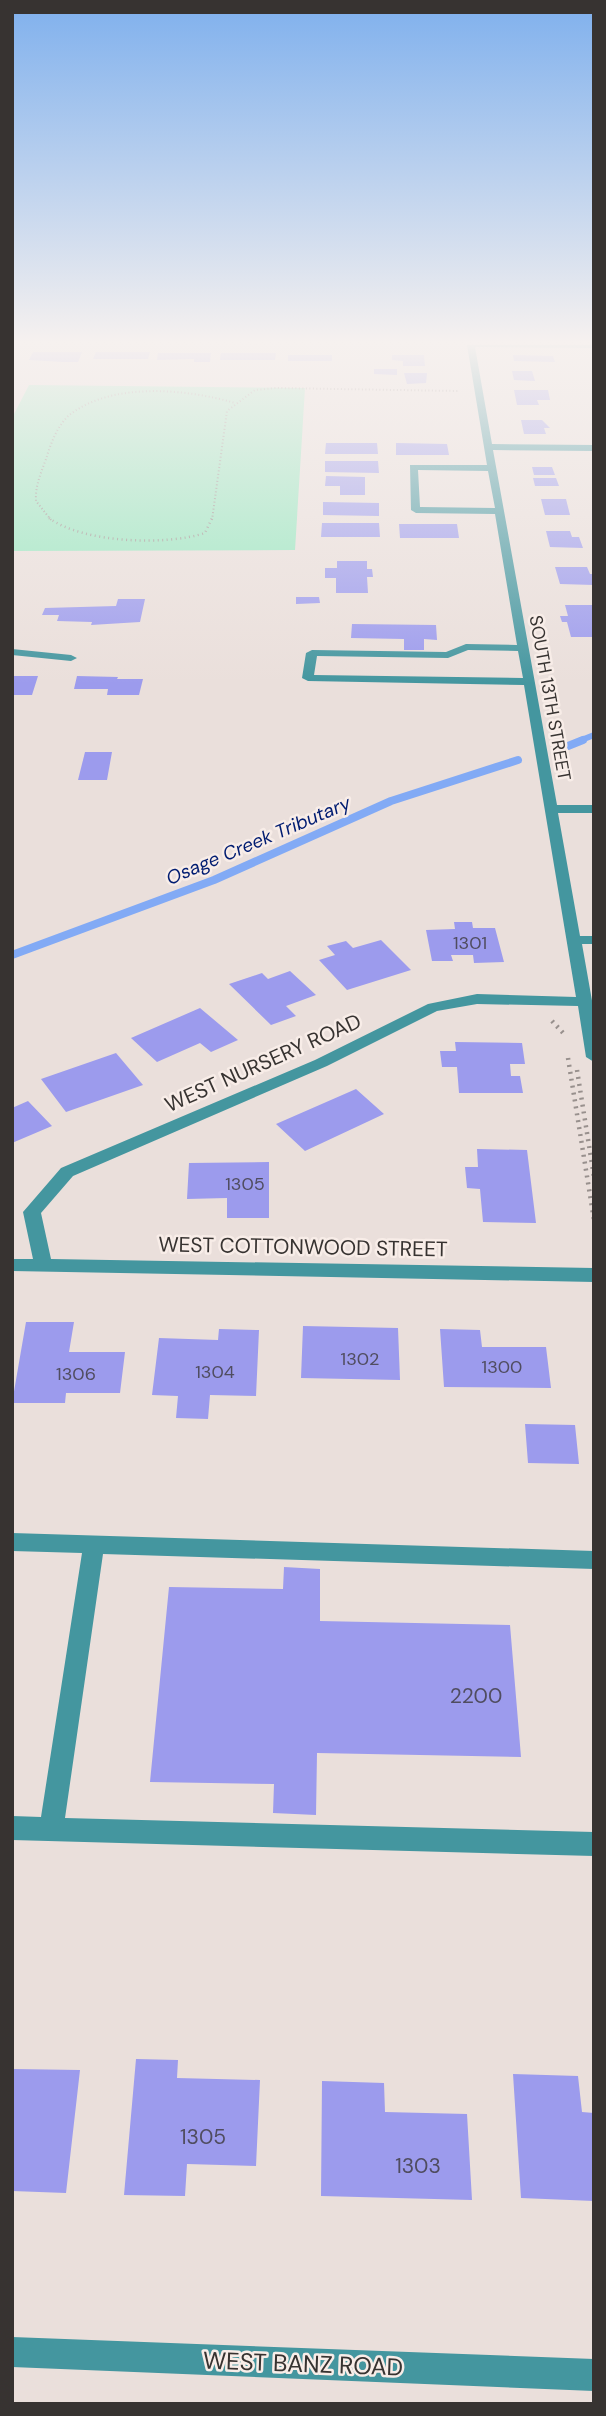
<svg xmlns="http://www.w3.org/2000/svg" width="606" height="2416" viewBox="0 0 606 2416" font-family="'DM Sans',sans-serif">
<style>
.green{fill:#95e7bf}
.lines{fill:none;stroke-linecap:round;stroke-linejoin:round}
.stream-far1{stroke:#82aaf5;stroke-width:6}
.stream{stroke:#82aaf5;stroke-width:8}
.building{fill:#9c9bed}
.path-far2{stroke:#98908d;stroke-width:2;stroke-dasharray:1 2.5;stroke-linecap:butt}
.path-far1{stroke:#98908d;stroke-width:2.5;stroke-dasharray:1 3.5;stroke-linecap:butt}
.path{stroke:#98908d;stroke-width:4.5;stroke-dasharray:2 5;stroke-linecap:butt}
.minor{fill:#44969f;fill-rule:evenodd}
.labels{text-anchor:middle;stroke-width:5;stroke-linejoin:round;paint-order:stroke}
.far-street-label{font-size:18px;fill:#373331;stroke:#f8ede8}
.number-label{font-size:18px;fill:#504d60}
.far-water-label{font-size:19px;font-style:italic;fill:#001c71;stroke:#f8ede8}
.street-label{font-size:21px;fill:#373331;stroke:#f8ede8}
.near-number-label{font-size:21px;fill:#504d60}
.near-street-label{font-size:24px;fill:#373331;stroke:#f8ede8}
</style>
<rect width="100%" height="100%" fill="#eadfdb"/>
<!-- green -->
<path class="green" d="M29 385 305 388 295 550 12 551V418Z"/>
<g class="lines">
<!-- stream-far1 -->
<path class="stream-far1" d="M579 741 594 735"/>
<!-- stream -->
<path class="stream" d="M568 746 583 740
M12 955 214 880 391 801 518 760"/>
</g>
<!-- building -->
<path class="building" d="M33 352H82L78 362H63L29 360Z
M96 352H150L148 359H93Z
M158 353H211L210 362H194V359L157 360Z
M221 353H276L275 360H220Z
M288 355H332V361H288Z
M392 355H424L425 366H403V361L392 360Z
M513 355 553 356 555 362 514 361Z
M374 369H397V375L374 374Z
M512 371H532L535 381 514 380Z
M404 373H427L426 383 407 384Z
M514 390H548L550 400H537L539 405H517Z
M521 420H542L550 428H544L546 434H524Z
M326 443H377L378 454H325Z
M396 443 447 444 449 455H396Z
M325 461H378L379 473 325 472Z
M532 467H552L555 475H534Z
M326 476 365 477V495H340V486H325Z
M533 478H556L559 486H535Z
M541 499H566L570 515H545Z
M323 502 379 503V516L323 515Z
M322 523H379L380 537H321Z
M399 524H457L459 538H400Z
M546 531H570L572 537H579L583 548 550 547Z
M337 561H367V569H372L373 577H367L368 593H336V578H325V568H337Z
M555 567H587L590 574H594V585L560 584Z
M296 597H319L320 603 296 604Z
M118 599H145L140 622 91 625 92 622 57 621 59 615H42L45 608 116 606Z
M565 605H594V637H571L567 622H562L560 616H568Z
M352 624 436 625 437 640 424 639V650H404V639L351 638Z
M12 676H38L32 695H12Z
M77 676 118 677 117 679H143L139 695H107L108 689H74Z
M85 752H112L107 780H78Z
M454 922H472L473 928H495L504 962 474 963 473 955H451L453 961H432L426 930 455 929Z
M381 940 411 970 347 990 319 960 335 955 327 946 346 941 353 948Z
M290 971 316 995 286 1006 296 1016 271 1025 229 984 262 973 268 979Z
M200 1008 238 1040 211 1052 200 1043 157 1062 131 1038Z
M455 1042 522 1043 525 1064H510L511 1076H520L523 1093H459L457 1067H442L440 1051H456Z
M116 1053 143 1085 66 1112 41 1079Z
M356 1089 384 1114 305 1151 276 1124Z
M28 1101 52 1126 12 1143V1108Z
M477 1149 527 1150 536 1223 483 1222 480 1189 467 1188 465 1167H478Z
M269 1162V1218H227V1198L187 1199 189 1163Z
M26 1322H74L69 1352H125L120 1393H66L65 1403H12Z
M303 1326 398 1328 400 1380 301 1378Z
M219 1329 259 1330 256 1396 210 1395 208 1419 176 1418 178 1396 152 1395 159 1338 218 1340Z
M440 1329 480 1330 482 1347H546L551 1388 444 1387Z
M525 1424 575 1425 579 1464 528 1463Z
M284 1567 320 1569V1621L510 1625 521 1757 317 1753 316 1815 273 1813 274 1784 150 1782 169 1587 283 1589Z
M136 2059 178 2060 177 2078 260 2080 256 2166 187 2164 185 2196 124 2195Z
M12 2069 80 2070 66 2193 12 2191Z
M513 2074 578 2076 582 2112 594 2113V2201L521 2198Z
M322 2081 384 2083 385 2112 467 2114 472 2200 321 2196Z"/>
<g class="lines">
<!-- path-far2 -->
<path class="path-far2" d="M51 520 36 501C35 486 41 473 46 459 51 443 58 423 72 413 115 382 187 389 235 403
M212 520 227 411 255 390 276 388 458 391"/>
<!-- path-far1 -->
<path class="path-far1" d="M49 518C83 543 166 546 205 533L212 518"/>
<!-- path -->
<path class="path" d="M552 1021 565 1035
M568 1058 594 1220
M577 1070 594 1177"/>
<!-- minor -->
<path class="minor" d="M467 345H594V348L475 347 492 444 594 445V451L493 450 557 805H594V813H558L580 936H594V944H582L594 1012V1062L586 1057 578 1006 477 1004 437 1011 327 1066 73 1176 41 1213 51 1259 594 1268V1282L12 1271V1259H33L23 1212 61 1168 315 1060 428 1004 477 994 576 997 524 685 308 681 302 678 306 653 312 650 446 652 466 644 517 645 495 514 416 513 411 510 410 465H487ZM418 470 488 471 495 508 420 507ZM468 650 518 651 523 678 314 675 317 656 448 658Z
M12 649 71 655 77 658 71 661 12 655Z
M12 1533 594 1551V1569L103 1554 65 1818 594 1832V1856L12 1840V1816L41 1817 82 1553 12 1551Z
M12 2337 594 2359V2391L12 2367Z"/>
</g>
<!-- sky -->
<linearGradient id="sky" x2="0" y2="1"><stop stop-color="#7fb0ed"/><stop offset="0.5" stop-color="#f6f1ef"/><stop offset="1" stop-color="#f6f1ef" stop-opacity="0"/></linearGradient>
<rect width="606" height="684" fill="url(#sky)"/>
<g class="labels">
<!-- far-street labels -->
<g class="far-street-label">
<text transform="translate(550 698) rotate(80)" y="6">SOUTH 13TH STREET</text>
</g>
<!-- number labels -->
<g class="number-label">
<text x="470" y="949">1301</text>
<text x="245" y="1190">1305</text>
<text x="360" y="1365">1302</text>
<text x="502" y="1373">1300</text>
<text x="215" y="1378">1304</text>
<text x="76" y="1380">1306</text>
</g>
<!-- far-water labels -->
<g class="far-water-label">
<text transform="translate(258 840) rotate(-23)" y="7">Osage Creek Tributary</text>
</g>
<!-- street labels -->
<g class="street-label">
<text transform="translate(263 1063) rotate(-24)" y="7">WEST NURSERY ROAD</text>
<text transform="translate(303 1247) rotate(1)" y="7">WEST COTTONWOOD STREET</text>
</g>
<!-- near-number labels -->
<g class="near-number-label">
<text x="476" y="1703">2200</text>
<text x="203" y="2144">1305</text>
<text x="418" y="2173">1303</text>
</g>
<!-- near-street labels -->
<g class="near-street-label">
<text transform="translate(303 2364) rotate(2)" y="8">WEST BANZ ROAD</text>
</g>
</g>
<!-- border -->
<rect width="606" height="2416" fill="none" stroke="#373331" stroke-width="28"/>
</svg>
